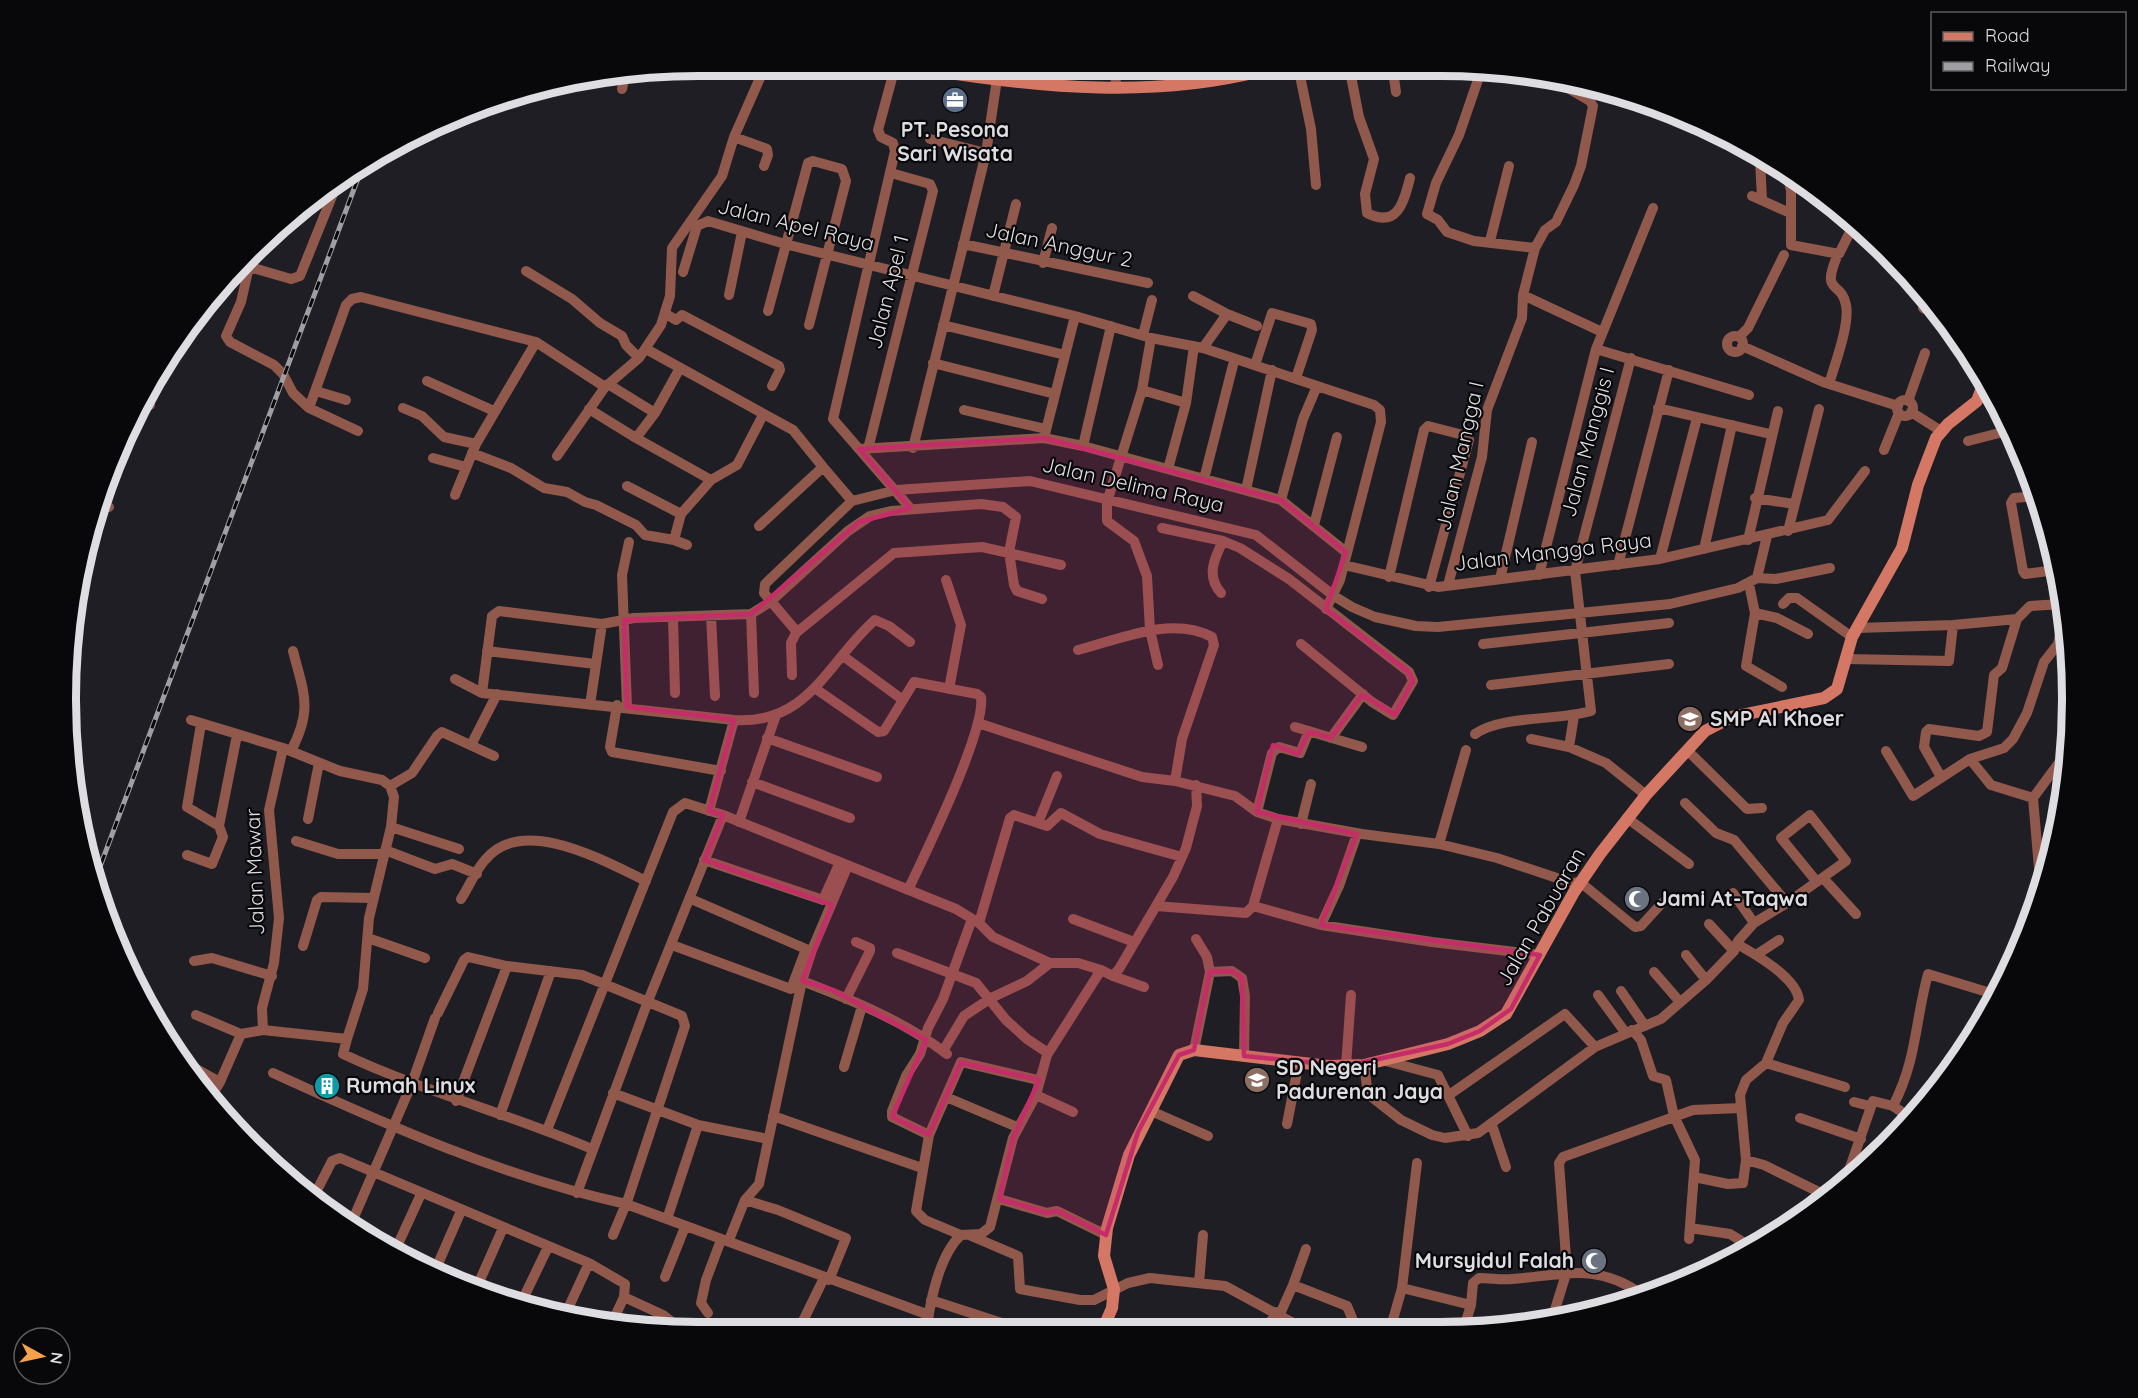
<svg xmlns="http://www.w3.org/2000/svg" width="2138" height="1398" viewBox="0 0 2138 1398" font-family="Quicksand,sans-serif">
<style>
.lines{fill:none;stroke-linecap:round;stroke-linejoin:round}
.street{stroke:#91584c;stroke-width:10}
.secondary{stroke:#d47865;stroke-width:12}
.rail-casing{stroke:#9f9fa3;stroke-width:5}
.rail{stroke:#08080b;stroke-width:3;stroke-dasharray:9;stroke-linecap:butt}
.marked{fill:#c52c68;fill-opacity:0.2;stroke:#c52c68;stroke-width:4.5;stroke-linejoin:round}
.labels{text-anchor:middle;stroke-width:4.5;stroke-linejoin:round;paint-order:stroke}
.poi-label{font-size:21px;font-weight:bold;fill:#dedee2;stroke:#08080b;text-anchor:start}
.street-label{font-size:21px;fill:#dedee2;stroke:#08080b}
.rim{fill:none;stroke:#dedee2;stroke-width:8}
</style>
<rect width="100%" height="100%" fill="#1e1e24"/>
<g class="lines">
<!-- street -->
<path class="street" d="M894 71 878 130 881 137 893 143 895 151 833 419 911 509
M1299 71 1311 129 1316 185
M1350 71 1359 117 1374 159 1365 194 1367 213C1398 229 1404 201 1410 178
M1393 71 1396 92
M1481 71 1459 135 1436 183 1427 214 1438 220 1447 232 1474 241 1535 248
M1115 87 1117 71
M622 89 626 71
M734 137 767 149 768 155 764 166
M930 139 986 153
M1754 150 1760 159 1762 200
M1787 173 1791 191V245L1839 254 1855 222
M1752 196 1790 213
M1490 241 1509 166
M963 244 1148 283
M261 245 249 267 241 302 226 336 230 342 274 365 283 374 293 393 309 408 358 431
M1043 263 1052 228
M243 265 291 279 300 276 339 179
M526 271 572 299 600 323 622 336 626 345 639 358
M683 272 697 226 708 221 785 244 1075 316 1151 338 1203 348 1374 405 1380 410 1381 422 1340 580 1326 609
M729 295 742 232
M1523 295 1602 332
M993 296 1016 204
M1193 296 1227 314
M1928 299 1923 308 1943 316
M768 311 808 163 813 161 842 169 846 181 809 325
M666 314 676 320 682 315 779 366 780 370 772 386
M943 325 1065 355
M1143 335 1152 300
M1727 344a8 8 0 1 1 16 0a8 8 0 1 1-16 0Z
M1739 337 1748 328 1784 255
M1151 338 1142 390 1107 502V521L1134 541 1147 576 1150 630 1158 665
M1742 346 1823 382 1898 406
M1203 348 1227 314 1257 326
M646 349 793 430 823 467
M1596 349 1749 395
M933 363 1055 394
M1255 365 1272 313 1311 324 1312 330 1296 378
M680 368 655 413 636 438 711 480
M427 381 494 411
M608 384 655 413
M1829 384C1835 364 1850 324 1846 305 1841 279 1820 296 1838 254
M1142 390 1186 403
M316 391 346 400
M144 398 150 405
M1897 408a8 8 0 1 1 16 0a8 8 0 1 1-16 0Z
M1908 401 1925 353
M309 408 346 305 352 299 361 297 536 342 605 387
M403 408 422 416 444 437 476 444
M1658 408 1770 434
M589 409 636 438
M964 410 1046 429
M1911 412 1941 431
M1044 438 1075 316
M1968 441 2011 430
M1083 446 1111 326
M913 448 986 153 997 79
M859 449 1044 438 1083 446 1281 500 1346 552
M868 449 933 191 930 184 891 173
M1884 450 1899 413
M472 453 511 468 544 488 567 492 585 502 596 505 636 525 645 535 674 540
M557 456 605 387 639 358 661 325 670 296 672 248 722 176 734 137 763 71
M433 458 466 467
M1168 469 1186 403 1194 346
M1204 479 1233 365
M627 486 681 514
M1246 490 1272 370
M455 495 476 444 536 342
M2036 496 2014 498 2011 503 2023 571 2025 574 2056 570
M1755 498 1794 504
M99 500 109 507
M1281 500 1303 419 1317 386
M1314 525 1337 437
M759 526 823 467 852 501
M1162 528 1223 541 1240 548 1289 579 1409 672 1413 681 1393 715 1372 702 1301 644
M1788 531 1819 409
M1748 540 1778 411
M687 545 674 540 681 514 711 480 737 465 763 415
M1704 549 1732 425
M1660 559 1697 418
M1344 565 1438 587 1660 559 1828 520 1865 471
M1618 565 1669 370
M1539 575 1596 349 1653 208
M1389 577 1424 430 1428 426 1467 436 1469 440 1429 587
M1757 578 1776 579 1830 568
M1500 579 1532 442
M946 580 961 625 949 689
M1749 584 1755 613 1777 618 1808 634
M1448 585 1482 457 1487 410 1522 318 1523 295 1535 248 1545 230 1556 222 1574 185 1581 166 1593 106 1590 101 1571 90 1570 84
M1221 593C1206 576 1214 559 1223 541
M1783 604 1789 598H1797L1852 637
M1755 613 1746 666 1782 687
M751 614 754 693
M711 616 715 696
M673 617 675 693
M1857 628 1953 625 2017 619 2030 606 2062 604
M797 632 764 593 765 584 852 501 896 490 1030 481 1256 535 1334 596 1352 607 1375 617 1416 626 1438 627 1670 604 1738 588 1757 578 1767 536
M1483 644 1669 623
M1078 650C1118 640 1171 615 1212 637L1214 645 1182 739 1175 781
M487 651 595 664
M843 656 903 700
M1847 659 1949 661 1953 625
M792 675 791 643 796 633 894 553 982 547 1061 565
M455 679 482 693 734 720C809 725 828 661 875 620L889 626 910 642
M1491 685 1669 664
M816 689 878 732 884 731 914 682 977 694 981 697C986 730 925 854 908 890
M482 693 492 616 499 611 602 624 634 618 751 614 770 602 848 531 870 516 891 511 981 504 1003 507 1016 517 1009 552 1014 585 1017 591 1042 599
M590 705 602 624
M617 705 610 747 612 752 721 771
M627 707 622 575 629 542
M191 720 283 748 340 771 382 780 390 786 394 797 391 827 369 918 363 989 347 1039 263 1030 241 1034 196 1015
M978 723 1142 777 1175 781 1235 796 1257 812 1278 819 1362 834 1439 844 1497 858 1572 883 1580 882 1635 927 1641 926 1662 903
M1295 727 1362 747
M1475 734C1503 715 1556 721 1591 711L1575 571 1631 358
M767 738 877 777
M1331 738 1363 694
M1531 739 1569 747 1574 716
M471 745 497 694
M1569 747 1606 763 1646 795
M1687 750 1747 809 1762 808
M291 751C313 709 304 694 293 651
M1886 751 1913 796 1970 759 2004 748 2013 739 2027 713 2044 662 2058 644 2064 617
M1970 759 1991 785 2033 798 2041 892
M1941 777 1924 747 1926 732 1929 729 1979 736 1987 732 1994 675 2002 668 2017 619
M752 782 850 818
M390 786 412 773 437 736 442 732 494 756
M2033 798 2064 756
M1685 803 1716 833 1734 840 1787 903
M709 811 734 720
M1257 812 1272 753 1279 747 1300 753 1309 731
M1627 818 1689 864
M308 819 319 763
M739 822 776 715
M1038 823 1057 776
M1301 824 1311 784
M219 826 237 735
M391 827 459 849
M296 841 338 854H384
M1439 844 1466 750
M385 850 435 869 452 864 477 874
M187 855 212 864 223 837 219 826 187 807 201 724
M704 860 823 900 840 862
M1823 878 1856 914
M1733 893 1754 923
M461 899C469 887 475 871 485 860 522 814 604 861 646 881
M1156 906 1246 913 1253 906 1278 819
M1253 906 1321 925 1432 942 1540 955
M1073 919 1134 942
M979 923 1010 818 1014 815 1047 826 1061 813 1100 834 1182 857
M1709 924 1734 951
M1321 925 1339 886 1357 834
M368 938 425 958
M672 945 791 989 806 949 691 899
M303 946 317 900 321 897 373 898
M897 953 976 983 1006 1020 1027 1039 1048 1053
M1686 955 1706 980
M1756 955 1779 940
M194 961 212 958 272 976
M1210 972 1232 971 1242 978 1245 996 1244 1056
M1654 972 1680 1002
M1113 976 1144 987
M802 981C852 1000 904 1021 947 1054
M1621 991 1645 1026
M1598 995 1625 1032
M846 999 870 951V948L856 942
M438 1013 464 960 468 957 507 966 582 975 682 1016 685 1026 628 1199 613 1235
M263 1030 262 1008 274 963 279 918 269 810 283 748
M1632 1030 1641 1040 1653 1076 1666 1080 1674 1116 1695 1160 1689 1239
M347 1039 343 1054C424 1092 510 1114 592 1149
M1194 1050 1210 972 1207 957 1196 939
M943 1051 964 1016 991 998 1027 981 1050 963
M1382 1060 1438 1075 1468 1136
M184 1062 220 1082
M1766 1063 1845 1087
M1364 1065 1368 1094 1401 1120 1432 1135 1445 1138 1478 1133 1595 1047 1661 1019 1706 980 1734 951 1738 941 1754 923 1787 903 1846 861 1810 815 1781 838 1817 882
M1346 1066 1351 995
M844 1067 862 1006
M273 1073C387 1125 503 1177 626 1204L929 1315
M613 1093 698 1125 768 1139
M1036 1095 1073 1112
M1449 1095 1565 1014 1595 1047
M946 1097 1017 1127
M210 1098 220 1082 241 1034
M456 1101 507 966
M1854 1102 1870 1106
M1893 1106C1917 1060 1915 1021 1928 974L1997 995
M1151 1111 1208 1136
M500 1115 551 971
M773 1116 922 1168
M1800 1118 1861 1139
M1287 1124 1299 1062
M1492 1125 1506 1167
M547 1130 673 812 685 803 723 815 956 909 979 923 993 937 1050 963H1078L1101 970
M929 1135 892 1117V1111L906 1076 920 1054 928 1028 943 999 972 919
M1746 1160 1764 1165 1829 1197
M281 1174 316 1193
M1694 1177 1728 1184 1743 1183 1746 1160 1740 1095 1746 1080 1766 1063 1783 1023 1799 1000C1797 978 1755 954 1737 944
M1845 1182 1873 1101 1893 1106 1912 1119
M577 1193 648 1001 723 815
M313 1198 332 1161 340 1158 589 1263 625 1284 624 1297 611 1325
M999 1199 1047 1213 1057 1211 1106 1235
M745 1200 778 1210 846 1238 829 1280
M667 1219 698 1125
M351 1224 412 1083 435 1018
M1690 1228 1730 1234 1751 1247
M961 1235 925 1220 916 1211 929 1135 961 1062 1038 1080
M969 1235 1018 1256 1020 1289 1080 1300H1094L1128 1283 1150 1278 1225 1286 1306 1330
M729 1240 745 1200 759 1184 802 981 812 950 848 865
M394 1253 421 1194
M434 1273 461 1211
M665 1277 685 1227
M1199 1283 1203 1235
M1293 1285 1306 1249
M1402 1288 1471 1305
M476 1289 503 1228
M624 1297 663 1315 678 1327
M931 1300 1020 1329
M522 1301 548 1247
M566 1313 589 1263
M708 1313 701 1303 706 1280 721 1240
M1280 1314 1293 1285 1347 1306 1352 1318 1346 1330
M1552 1319 1567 1271 1559 1163 1563 1157 1693 1110 1741 1108
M659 1327 663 1315
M800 1327 824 1278
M927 1328C930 1300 940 1254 961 1235L981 1234 990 1227 1013 1138 1036 1095 1047 1055 1101 970 1113 976 1119 969 1173 877 1186 848 1197 806 1196 785
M1266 1330 1276 1312
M1390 1330 1402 1288 1417 1163
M1463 1331 1471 1305 1473 1283 1479 1278C1490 1278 1502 1280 1512 1279 1564 1275 1597 1262 1643 1295"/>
<!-- secondary -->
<path class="secondary" d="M937 71C1044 88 1155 98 1261 71
M1103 1329 1112 1308 1114 1289 1104 1256 1107 1228 1129 1155 1179 1055 1194 1050 1329 1066 1364 1065 1448 1044 1480 1031 1506 1014 1574 892 1600 854 1646 795 1705 731 1732 717 1824 698 1837 689 1852 637 1902 548 1918 485 1936 438 1948 424 1977 401 1984 382"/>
<!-- rail casing -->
<g class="rail-casing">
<path id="rail" d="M95 880 363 165"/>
</g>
<!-- rail -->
<use href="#rail" class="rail"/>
</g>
<!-- marked area -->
<path class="marked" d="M1044 438 1281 500 1346 552 1326 609 1409 672 1413 681 1395 715 1362 695 1331 738 1309 732 1298 754 1273 745 1257 812 1357 834 1321 925 1540 955 1511 1009 1480 1031 1448 1044 1346 1066 1244 1056 1242 978 1232 971 1210 972 1194 1050 1179 1055 1138 1132 1106 1235 1057 1211 1047 1213 999 1199 1013 1138 1039 1080 961 1063 929 1135 892 1117 926 1040 832 990 802 981 832 905 704 860 723 815 709 811 734 720 627 707 624 620 751 614 859 522 910 508 859 449Z"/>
<!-- icons -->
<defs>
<g id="office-disc" transform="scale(1.35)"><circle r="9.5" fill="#5c6f8a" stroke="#08080b"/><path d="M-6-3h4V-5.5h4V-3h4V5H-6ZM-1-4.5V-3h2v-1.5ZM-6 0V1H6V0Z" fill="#fff"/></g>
<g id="school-disc" transform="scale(1.35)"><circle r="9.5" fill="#8d6e63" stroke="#08080b"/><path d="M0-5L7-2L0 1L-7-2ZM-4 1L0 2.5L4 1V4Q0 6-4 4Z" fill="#fff"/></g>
<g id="mosque-disc" transform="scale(1.35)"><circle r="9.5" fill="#6b7280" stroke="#08080b"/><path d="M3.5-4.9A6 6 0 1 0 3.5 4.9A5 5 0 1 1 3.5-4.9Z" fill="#fff"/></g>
<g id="building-disc" transform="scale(1.35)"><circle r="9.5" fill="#0f9aa8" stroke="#08080b"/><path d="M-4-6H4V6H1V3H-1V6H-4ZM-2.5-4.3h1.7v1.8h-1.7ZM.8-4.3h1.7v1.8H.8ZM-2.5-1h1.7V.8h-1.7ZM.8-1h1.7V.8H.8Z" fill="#fff"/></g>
</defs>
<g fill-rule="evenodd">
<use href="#office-disc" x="955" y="100"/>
<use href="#school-disc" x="1690" y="719"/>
<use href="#mosque-disc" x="1637" y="899"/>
<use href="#school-disc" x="1257" y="1080"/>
<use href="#building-disc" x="327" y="1086"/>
<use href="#mosque-disc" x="1594" y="1261"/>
</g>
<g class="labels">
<!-- poi labels -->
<g class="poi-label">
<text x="955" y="137" text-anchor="middle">PT. Pesona<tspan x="955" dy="24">Sari Wisata</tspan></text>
<text x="1710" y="726">SMP Al Khoer</text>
<text x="1656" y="906">Jami At-Taqwa</text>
<text x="1276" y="1075">SD Negeri<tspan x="1276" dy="24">Padurenan Jaya</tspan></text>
<text x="346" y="1093">Rumah Linux</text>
<text x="1574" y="1268" text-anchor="end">Mursyidul Falah</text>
</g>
<!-- street labels -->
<g class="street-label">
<text transform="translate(796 225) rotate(14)" y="7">Jalan Apel Raya</text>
<text transform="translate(1059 245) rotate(12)" y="7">Jalan Anggur 2</text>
<text transform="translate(888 292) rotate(-76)" y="7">Jalan Apel 1</text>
<text transform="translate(1588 442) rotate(-75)" y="7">Jalan Manggis I</text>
<text transform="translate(1460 456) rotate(-77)" y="7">Jalan Mangga I</text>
<text transform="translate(1133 485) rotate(13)" y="7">Jalan Delima Raya</text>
<text transform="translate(1553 552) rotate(-7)" y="7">Jalan Mangga Raya</text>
<text transform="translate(255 872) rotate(-92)" y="7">Jalan Mawar</text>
<text transform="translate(1541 917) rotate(-60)" y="7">Jalan Pabuaran</text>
</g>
</g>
<!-- crop -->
<path d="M0 0H2138V1398H0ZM698 76H1440A622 622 0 0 1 2062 698V700A622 622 0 0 1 1440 1322H698A622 622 0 0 1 76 700V698A622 622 0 0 1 698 76Z" fill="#08080b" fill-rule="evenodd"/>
<path class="rim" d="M698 76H1440A622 622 0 0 1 2062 698V700A622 622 0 0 1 1440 1322H698A622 622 0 0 1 76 700V698A622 622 0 0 1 698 76Z"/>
<!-- legend -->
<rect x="1931" y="12" width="195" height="78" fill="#08080b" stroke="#5e5e61" stroke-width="1.5"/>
<rect x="1943" y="32" width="30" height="9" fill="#d47865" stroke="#5e5e61" stroke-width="1.5"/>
<text x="1985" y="42" font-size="18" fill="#dedee2">Road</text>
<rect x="1943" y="62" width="30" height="9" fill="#9f9fa3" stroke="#5e5e61" stroke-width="1.5"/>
<text x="1985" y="72" font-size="18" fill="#dedee2">Railway</text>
<!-- north arrow -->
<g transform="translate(42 1356) rotate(98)"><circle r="28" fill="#08080b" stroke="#5e5e61" stroke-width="1.5"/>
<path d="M0-4.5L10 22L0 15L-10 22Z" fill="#f8a14a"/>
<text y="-9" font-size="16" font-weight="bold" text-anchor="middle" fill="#dedee2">N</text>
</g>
</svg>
